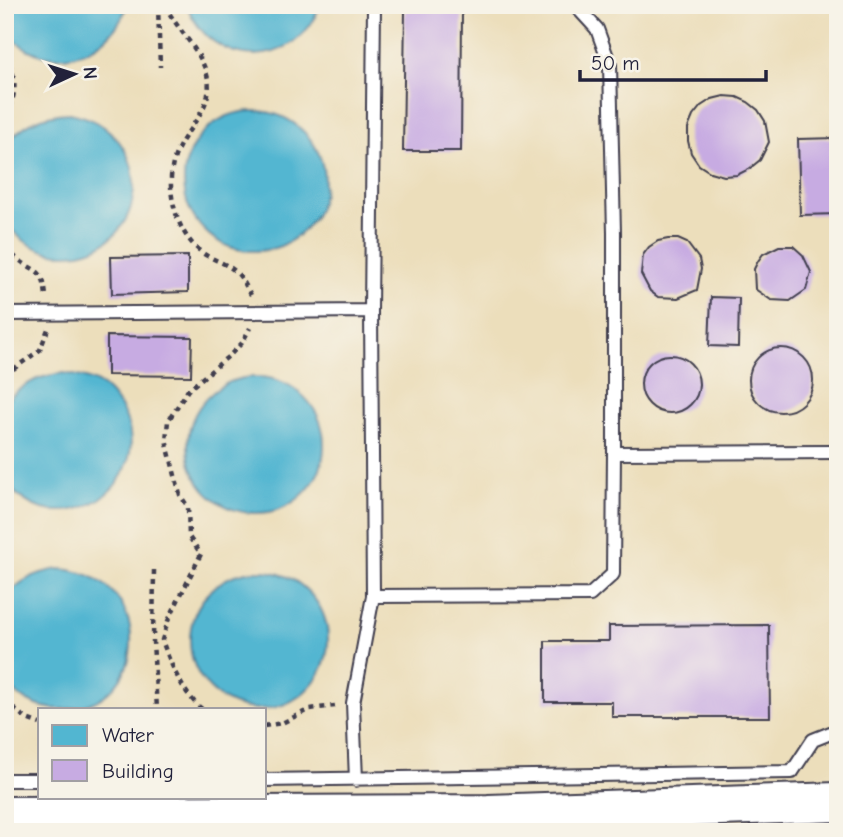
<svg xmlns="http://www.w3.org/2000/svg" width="843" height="837" viewBox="0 0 843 837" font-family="'Comic Neue',sans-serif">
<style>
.water{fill:#52b6d1;stroke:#3a6c86;stroke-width:2}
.building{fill:#c7abe2}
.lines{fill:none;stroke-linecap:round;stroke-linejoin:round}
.service-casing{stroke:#403e4e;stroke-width:16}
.trunk-casing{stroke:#403e4e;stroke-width:42}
.path{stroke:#403e4e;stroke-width:4.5;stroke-dasharray:5 5;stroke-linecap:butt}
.service{stroke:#fff;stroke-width:12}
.trunk{stroke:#fff;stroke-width:38}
</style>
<rect width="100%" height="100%" fill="#f7f3e8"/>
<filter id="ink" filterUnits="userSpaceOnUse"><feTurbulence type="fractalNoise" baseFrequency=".0143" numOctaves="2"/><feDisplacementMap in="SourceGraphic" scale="14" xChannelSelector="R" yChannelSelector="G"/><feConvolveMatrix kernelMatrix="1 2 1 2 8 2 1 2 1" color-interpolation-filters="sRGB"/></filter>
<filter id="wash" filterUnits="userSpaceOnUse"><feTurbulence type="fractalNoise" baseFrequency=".00686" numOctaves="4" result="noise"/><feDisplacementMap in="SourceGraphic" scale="28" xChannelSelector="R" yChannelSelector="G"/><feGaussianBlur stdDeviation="1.57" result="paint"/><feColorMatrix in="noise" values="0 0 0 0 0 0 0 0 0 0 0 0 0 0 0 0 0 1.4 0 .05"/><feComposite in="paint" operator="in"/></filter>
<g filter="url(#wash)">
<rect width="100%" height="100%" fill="#ecdebb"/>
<!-- water -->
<path class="water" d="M5 5H127C115 46 67 71 27 49 21 45 10 39 6 32 3 26 5 13 5 5Z
M187 5H320C297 72 211 71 187 5Z
M184 181a70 70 0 1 1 140 0a70 70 0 1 1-140 0Z
M70 113C162 131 150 255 64 254 39 254 20 241 5 222V146C22 123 43 114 70 113Z
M64 373C79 376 92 378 104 387 114 395 121 407 126 418 144 464 108 511 60 511 38 512 19 499 5 482V402C23 384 38 376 64 373Z
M188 445a68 68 0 1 1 136 0a68 68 0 1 1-136 0Z
M59 569C156 574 154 709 60 709 38 709 18 699 5 681V599C18 580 38 572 59 569Z
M190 640a69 69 0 1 1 138 0a69 69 0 1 1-138 0Z"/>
<g id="blocks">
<!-- building -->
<path class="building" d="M462 9 461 151H403L405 10Z
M724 96 737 97 748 102 758 110 765 121 769 142 760 160 749 169 737 175 724 176 710 172 699 165 691 153 688 141V128L693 116 701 106 712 99Z
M838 138V214L800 215 798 139Z
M668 239H678L687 243 699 259 701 269 697 290 678 298 658 297 650 291 641 274 643 255 649 247 658 241Z
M779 246H793L803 255 811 272 806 290 790 301 771 300 755 289 754 269 758 261 763 254Z
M188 256V292L112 294 111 257Z
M711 297 739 298 738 347 709 346Z
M107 336 192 337 191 376 107 375Z
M749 380a32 32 0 1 1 64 0a32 32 0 1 1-64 0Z
M641 384a29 29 0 1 1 58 0a29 29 0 1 1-58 0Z
M769 625 770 717H612V702H545V641H609V626Z"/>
</g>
</g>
<g filter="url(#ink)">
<use href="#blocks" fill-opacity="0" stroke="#403e4e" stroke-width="2"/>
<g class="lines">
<!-- service casing -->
<g class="service-casing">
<path id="service" d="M575 5 597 29 610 65 614 233V453
M5 314 371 311
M373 596 590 595 613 574 614 453 838 452
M5 780H40
M264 780 792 772 813 740 838 730
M356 780 353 703 373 596 371 311 374 5"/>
</g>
<!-- trunk casing -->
<g class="trunk-casing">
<path id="trunk" d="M5 816 488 814 838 802"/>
</g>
<!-- path -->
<path class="path" d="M158 5 160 67
M165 5C178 32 202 50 208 79 213 106 190 125 179 147 169 166 169 190 175 210 179 226 189 244 204 254 215 261 227 263 237 273 243 279 247 288 251 295
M5 55C17 75 18 96 5 115
M5 248C10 251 14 257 19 260 38 274 43 268 46 296
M5 375 40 350 48 329
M5 523 9 549 5 561
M154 570 153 641 157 709
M5 702 27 719 40 724
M202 709C183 694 170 663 162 640L168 621 201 554 189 537 188 507 180 495 166 440 168 421 188 390 230 355 242 343 250 328
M264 726 282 723 310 709 335 706"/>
<!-- service -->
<use href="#service" class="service"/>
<!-- trunk -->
<use href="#trunk" class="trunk"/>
</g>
</g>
<!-- margin -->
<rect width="843" height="837" fill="none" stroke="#f7f3e8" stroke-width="28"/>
<!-- legend -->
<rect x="38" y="708" width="228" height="91" fill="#f7f3e8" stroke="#a29fa3" stroke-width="2"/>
<rect x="52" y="725" width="35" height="21" fill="#52b6d1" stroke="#a29fa3" stroke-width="2"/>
<text x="102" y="742" font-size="21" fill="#22223b">Water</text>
<rect x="52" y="760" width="35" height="21" fill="#c7abe2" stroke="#a29fa3" stroke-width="2"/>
<text x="102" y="778" font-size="21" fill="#22223b">Building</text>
<!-- north arrow -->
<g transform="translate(74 74) rotate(86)" stroke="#f7f3e8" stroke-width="5" paint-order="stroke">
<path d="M0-5L12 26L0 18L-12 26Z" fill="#22223b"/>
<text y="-10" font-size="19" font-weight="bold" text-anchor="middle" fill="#22223b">N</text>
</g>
<!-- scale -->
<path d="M580 70v10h186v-10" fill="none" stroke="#22223b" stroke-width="3.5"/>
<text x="591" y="70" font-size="21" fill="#22223b" stroke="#f7f3e8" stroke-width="5" paint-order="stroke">50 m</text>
</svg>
